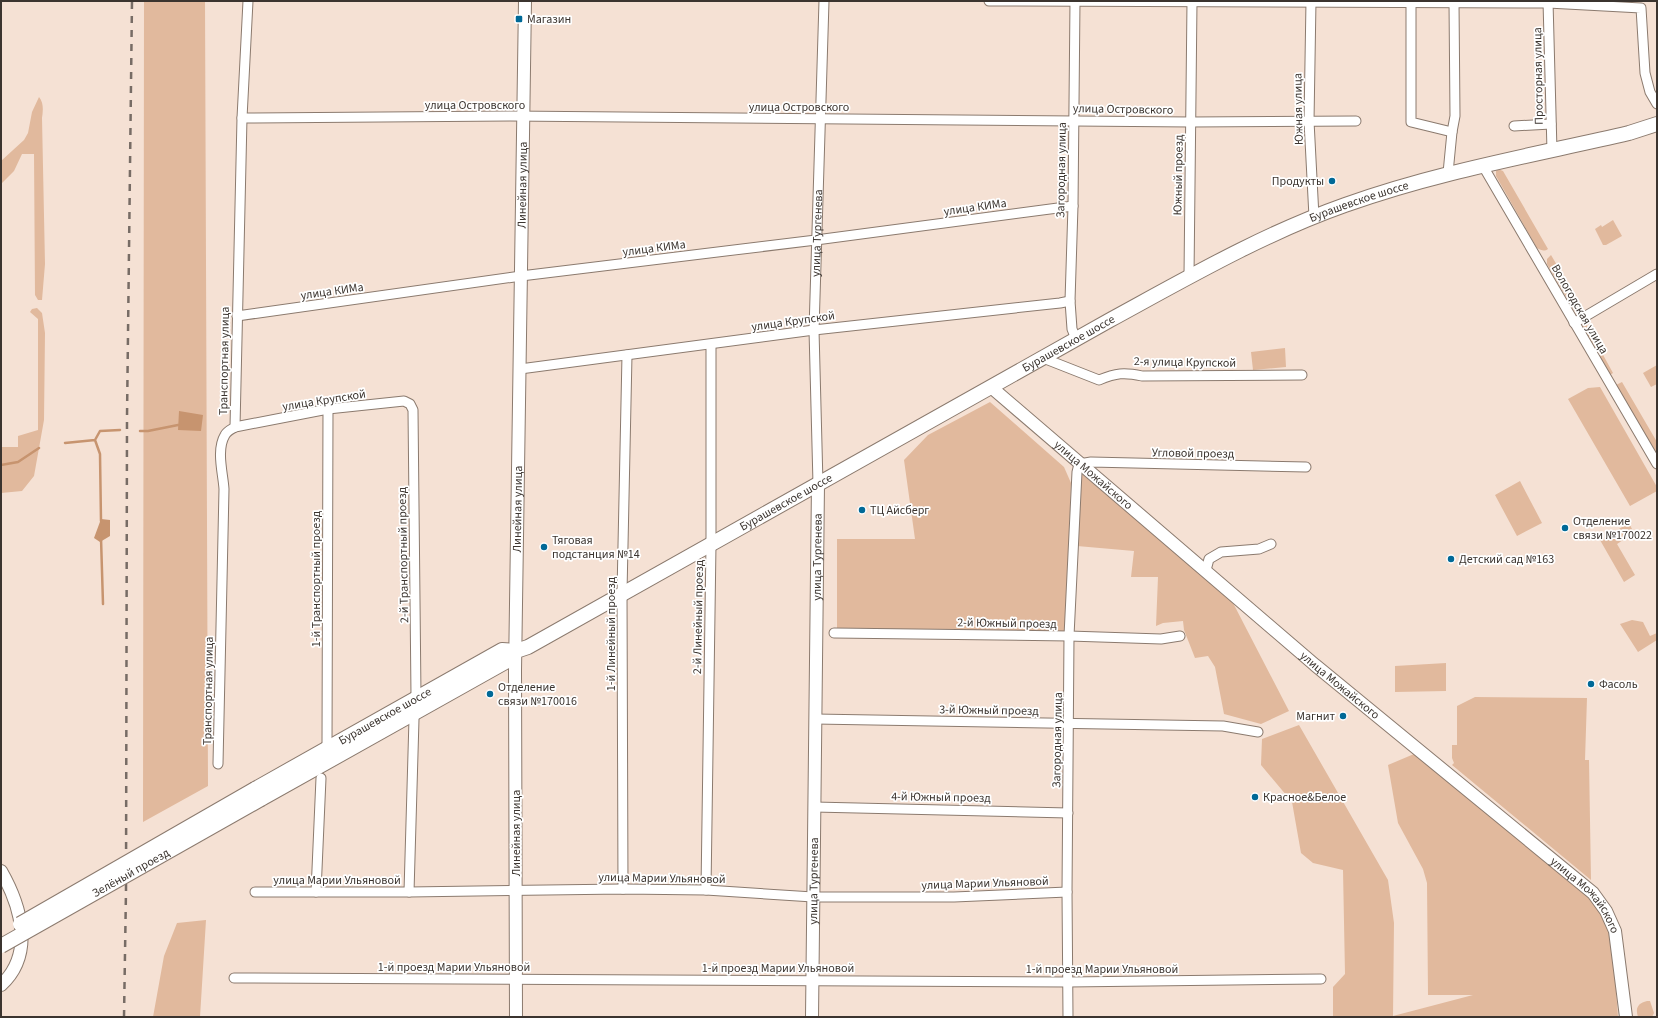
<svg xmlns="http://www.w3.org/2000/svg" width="1658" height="1018" viewBox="0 0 1658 1018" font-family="'Source Sans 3',sans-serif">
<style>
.green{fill:#e1b99d}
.water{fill:#c7946f}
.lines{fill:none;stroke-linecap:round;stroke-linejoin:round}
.stream{stroke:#c7946f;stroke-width:2.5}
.street-casing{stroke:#8b7a6e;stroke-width:11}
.secondary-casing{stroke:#8b7a6e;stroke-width:14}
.primary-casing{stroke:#8b7a6e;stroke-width:16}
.street{stroke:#fff;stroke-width:9}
.secondary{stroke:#fff;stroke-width:12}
.primary{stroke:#fff;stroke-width:14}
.rail{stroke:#776c65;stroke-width:2.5;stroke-dasharray:7 7;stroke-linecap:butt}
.primary-bridge-casing{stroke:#8b7a6e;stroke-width:16;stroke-linecap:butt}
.primary-bridge{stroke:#fff;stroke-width:14}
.poi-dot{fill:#006997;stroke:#fff;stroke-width:1.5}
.labels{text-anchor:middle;stroke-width:3.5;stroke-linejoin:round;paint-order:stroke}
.poi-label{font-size:12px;fill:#3b342f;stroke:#fff;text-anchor:start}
.street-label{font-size:12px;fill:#3b342f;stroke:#fff}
</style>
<rect width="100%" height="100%" fill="#f5e1d4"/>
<!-- green -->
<path class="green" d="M144 1H205L208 786 143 822Z
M39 97C44 103 43 111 42 118L45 264 42 300H38L35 295 34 154H22L14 171 1 184V161L24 140 28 133 32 112Z
M1498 169 1503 171 1548 249C1544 252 1541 250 1537 248L1496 176V171Z
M1613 220 1622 236 1606 245H1603L1595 229 1601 225 1602 227Z
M1551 255 1584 311 1580 313 1575 312 1547 264V259Z
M37 308 42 313 45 333 44 420 34 476 22 491 1 493V447H18V436L38 430V319L30 312 32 309Z
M1585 322 1613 373 1610 375 1583 327V323Z
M1285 348 1286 367 1253 370 1251 352Z
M1657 365V384L1651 387 1643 373Z
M1622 382 1657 442V461L1614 386Z
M1600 387 1657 487V491L1630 506 1568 399 1588 388Z
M990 402 1064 467 1071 483 1066 632 837 631V539H915L904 460 928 435Z
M1081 475H1083L1232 601 1289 711 1261 724 1224 714 1215 667 1208 656 1195 658 1184 630 1183 621 1163 623 1156 626 1158 577H1131L1134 551 1077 546Z
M1520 481 1542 523 1517 536 1495 495Z
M1629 523 1634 533 1617 544 1635 575 1624 582 1600 540Z
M1632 620 1643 622 1650 636 1657 633V640L1638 652 1620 624Z
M1446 663V691L1395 692V666Z
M1475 697 1587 698 1585 760H1589L1591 880 1452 765 1454 763 1452 758V745H1457V706Z
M1299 725 1388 880 1394 923 1393 1016 1473 995H1428L1427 883 1423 869 1398 823 1388 765 1414 754 1561 872 1595 903 1609 927 1615 976 1618 1017H1333V987L1345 974 1343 870 1313 863 1301 853 1292 802 1261 765 1262 739Z
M206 920 200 1017H153L164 956 177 923Z
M1647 1001H1650L1654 1013 1652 1017H1638C1635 1008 1638 1003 1647 1001Z"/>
<!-- water -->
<path class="water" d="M179 411 203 415 201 431 178 430Z
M101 519 110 520V536L100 542 94 538Z"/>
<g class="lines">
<!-- stream -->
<path class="stream" d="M140 431H148L178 425
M95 440 100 454 101 521
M65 443 95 440 100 431 120 430
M1 465 18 462 39 448
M101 538 103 604"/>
<!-- street casing -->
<g class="street-casing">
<g id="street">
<path d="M989 1 1548 3 1641 8 1645 73 1650 92 1657 104"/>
<path d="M1075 1 1073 206 1070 301 1072 329 1076 339"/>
<path d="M1311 1 1309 121 1314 217"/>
<path d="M1548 1 1552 151"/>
<path d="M1411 2V122L1452 132"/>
<path d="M242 118 510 116 1191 122 1356 121"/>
<path d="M1514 126 1551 124"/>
<path d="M1483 166 1657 464"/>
<path d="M1448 173 1452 132 1455 116 1454 2"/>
<path d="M1189 276 1192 2"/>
<path d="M237 316 521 276 816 240 1073 206"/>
<path d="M1574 323 1657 274"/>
<path d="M1043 358 1099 380C1116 373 1124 372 1142 376L1302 375"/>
<path d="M520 369 814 330 1060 303 1070 301"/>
<path d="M235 427 328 409 404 401 410 404 413 410 416 695 418 698"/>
<path id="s1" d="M818 484 814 330 824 1"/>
<path d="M1206 570 1209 559 1221 552 1259 549 1271 544"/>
<path d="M834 633 1069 636 1161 639 1180 636"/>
<path d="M815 719 1223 726 1258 732"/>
<path d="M327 748 328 409"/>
<path d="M218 764 224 489C223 473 216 450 225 435 227 431 232 429 235 427L242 118 248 1"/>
<path d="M814 807 1068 813"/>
<path d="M623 889 622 593 627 355"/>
<path d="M706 890 711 544V345"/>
<path d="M255 892H409L623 889 706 890 813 897H954L1067 892"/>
<path d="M316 892 321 778"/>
<path d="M409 892 414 719 411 715"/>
<path d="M234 978 1068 982 1321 979"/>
<path d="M1068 1017 1067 892 1069 636 1077 472 1079 464 1091 462 1306 467"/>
</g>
</g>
<!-- secondary casing -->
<g class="secondary-casing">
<g id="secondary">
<path id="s2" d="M991 387 1315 665 1593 893 1606 911 1615 931 1626 1017"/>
<path d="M1 871C21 906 35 954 1 985"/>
<path id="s3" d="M516 1017 515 671 525 1"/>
<path id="s4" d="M812 1017 818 484"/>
</g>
</g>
<!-- primary casing -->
<g class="primary-casing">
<g id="primary">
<path id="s5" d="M255 789 502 650 516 651 528 647 1110 320C1187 278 1263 234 1345 205 1437 172 1534 155 1629 133L1657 124"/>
<path d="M261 799 509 660 516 651"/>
</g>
</g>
<!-- street -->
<use href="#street" class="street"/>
<!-- secondary -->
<use href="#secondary" class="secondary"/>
<!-- primary -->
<use href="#primary" class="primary"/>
<!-- rail -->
<path class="rail" d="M124 1017 126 890 127 418 132 1"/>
<!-- primary-bridge casing -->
<g class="primary-bridge-casing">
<g id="primary-bridge">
<path d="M20 924 255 789"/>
<path id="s6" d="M1 946 261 799"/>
</g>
</g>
<!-- primary-bridge -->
<use href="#primary-bridge" class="primary-bridge"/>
</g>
<!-- markers -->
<g class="poi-dot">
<rect x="515" y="15" width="8" height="8" rx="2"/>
<circle cx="1332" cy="181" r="4"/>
<circle cx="862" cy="510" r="4"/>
<circle cx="1565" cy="528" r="4"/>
<circle cx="544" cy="547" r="4"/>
<circle cx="1451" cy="559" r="4"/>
<circle cx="1591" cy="684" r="4"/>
<circle cx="490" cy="694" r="4"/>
<circle cx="1343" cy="716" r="4"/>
<circle cx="1255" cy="797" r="4"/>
</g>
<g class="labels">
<!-- poi labels -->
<g class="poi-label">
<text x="527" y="23">Магазин</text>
<text x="1324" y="185" text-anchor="end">Продукты</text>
<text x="870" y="514">ТЦ Айсберг</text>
<text x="1573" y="525">Отделение<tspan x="1573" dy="14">связи №170022</tspan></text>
<text x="552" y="544">Тяговая<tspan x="552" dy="14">подстанция №14</tspan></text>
<text x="1459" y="563">Детский сад №163</text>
<text x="1599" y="688">Фасоль</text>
<text x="498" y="691">Отделение<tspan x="498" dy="14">связи №170016</tspan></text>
<text x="1335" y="720" text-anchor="end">Магнит</text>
<text x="1263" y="801">Красное&amp;Белое</text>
</g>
<!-- street labels -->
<g class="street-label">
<text transform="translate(1538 76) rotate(-91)" y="4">Просторная улица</text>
<text x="475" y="109">улица Островского</text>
<text x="799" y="111">улица Островского</text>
<text transform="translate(1123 109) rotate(1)" y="4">улица Островского</text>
<text transform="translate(1298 109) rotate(-91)" y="4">Южная улица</text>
<text transform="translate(1061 170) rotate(-89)" y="4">Загородная улица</text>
<text transform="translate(1178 175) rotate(-89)" y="4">Южный проезд</text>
<text dy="4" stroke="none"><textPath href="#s3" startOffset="832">Линейная улица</textPath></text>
<text dy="4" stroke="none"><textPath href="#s5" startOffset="1254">Бурашевское шоссе</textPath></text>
<text transform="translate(975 207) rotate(-8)" y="4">улица КИМа</text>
<text dy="4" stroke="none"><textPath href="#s1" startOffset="251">улица Тургенева</textPath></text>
<text transform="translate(654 248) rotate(-7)" y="4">улица КИМа</text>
<text transform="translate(332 291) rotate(-8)" y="4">улица КИМа</text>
<text transform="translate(1580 309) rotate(60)" y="4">Вологодская улица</text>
<text transform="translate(793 321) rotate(-8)" y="4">улица Крупской</text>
<text dy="4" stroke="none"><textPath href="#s5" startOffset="930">Бурашевское шоссе</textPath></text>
<text transform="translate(224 361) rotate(-89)" y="4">Транспортная улица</text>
<text transform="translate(1185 362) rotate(1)" y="4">2-я улица Крупской</text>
<text transform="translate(324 400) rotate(-9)" y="4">улица Крупской</text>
<text transform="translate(1193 453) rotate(1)" y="4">Угловой проезд</text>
<text dy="4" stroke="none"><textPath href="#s2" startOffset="135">улица Можайского</textPath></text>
<text dy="4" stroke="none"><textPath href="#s5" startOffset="606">Бурашевское шоссе</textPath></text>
<text dy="4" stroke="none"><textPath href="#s3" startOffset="508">Линейная улица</textPath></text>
<text transform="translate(403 555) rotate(-91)" y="4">2-й Транспортный проезд</text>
<text dy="4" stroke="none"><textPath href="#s4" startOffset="460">улица Тургенева</textPath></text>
<text transform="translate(316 579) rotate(-90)" y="4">1-й Транспортный проезд</text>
<text transform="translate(698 617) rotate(-89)" y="4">2-й Линейный проезд</text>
<text transform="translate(1007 623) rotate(1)" y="4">2-й Южный проезд</text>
<text transform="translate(611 634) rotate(-90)" y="4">1-й Линейный проезд</text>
<text dy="4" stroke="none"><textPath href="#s2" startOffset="459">улица Можайского</textPath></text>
<text transform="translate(208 691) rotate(-89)" y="4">Транспортная улица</text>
<text transform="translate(989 710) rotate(1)" y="4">3-й Южный проезд</text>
<text dy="4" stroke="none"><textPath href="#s5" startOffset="149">Бурашевское шоссе</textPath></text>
<text transform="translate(1057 740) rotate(-89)" y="4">Загородная улица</text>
<text transform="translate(941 797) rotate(1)" y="4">4-й Южный проезд</text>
<text transform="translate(516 833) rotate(-90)" y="4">Линейная улица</text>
<text dy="4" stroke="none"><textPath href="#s6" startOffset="149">Зелёный проезд</textPath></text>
<text transform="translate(662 878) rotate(1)" y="4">улица Марии Ульяновой</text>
<text x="337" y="884">улица Марии Ульяновой</text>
<text dy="4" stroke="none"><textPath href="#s4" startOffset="136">улица Тургенева</textPath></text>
<text transform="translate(985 883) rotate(-2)" y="4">улица Марии Ульяновой</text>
<text dy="4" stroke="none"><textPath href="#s2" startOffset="783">улица Можайского</textPath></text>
<text x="454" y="971">1-й проезд Марии Ульяновой</text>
<text x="778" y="972">1-й проезд Марии Ульяновой</text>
<text x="1102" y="973">1-й проезд Марии Ульяновой</text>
</g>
</g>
<!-- border -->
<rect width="1658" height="1018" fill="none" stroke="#3b342f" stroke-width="4"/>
</svg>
